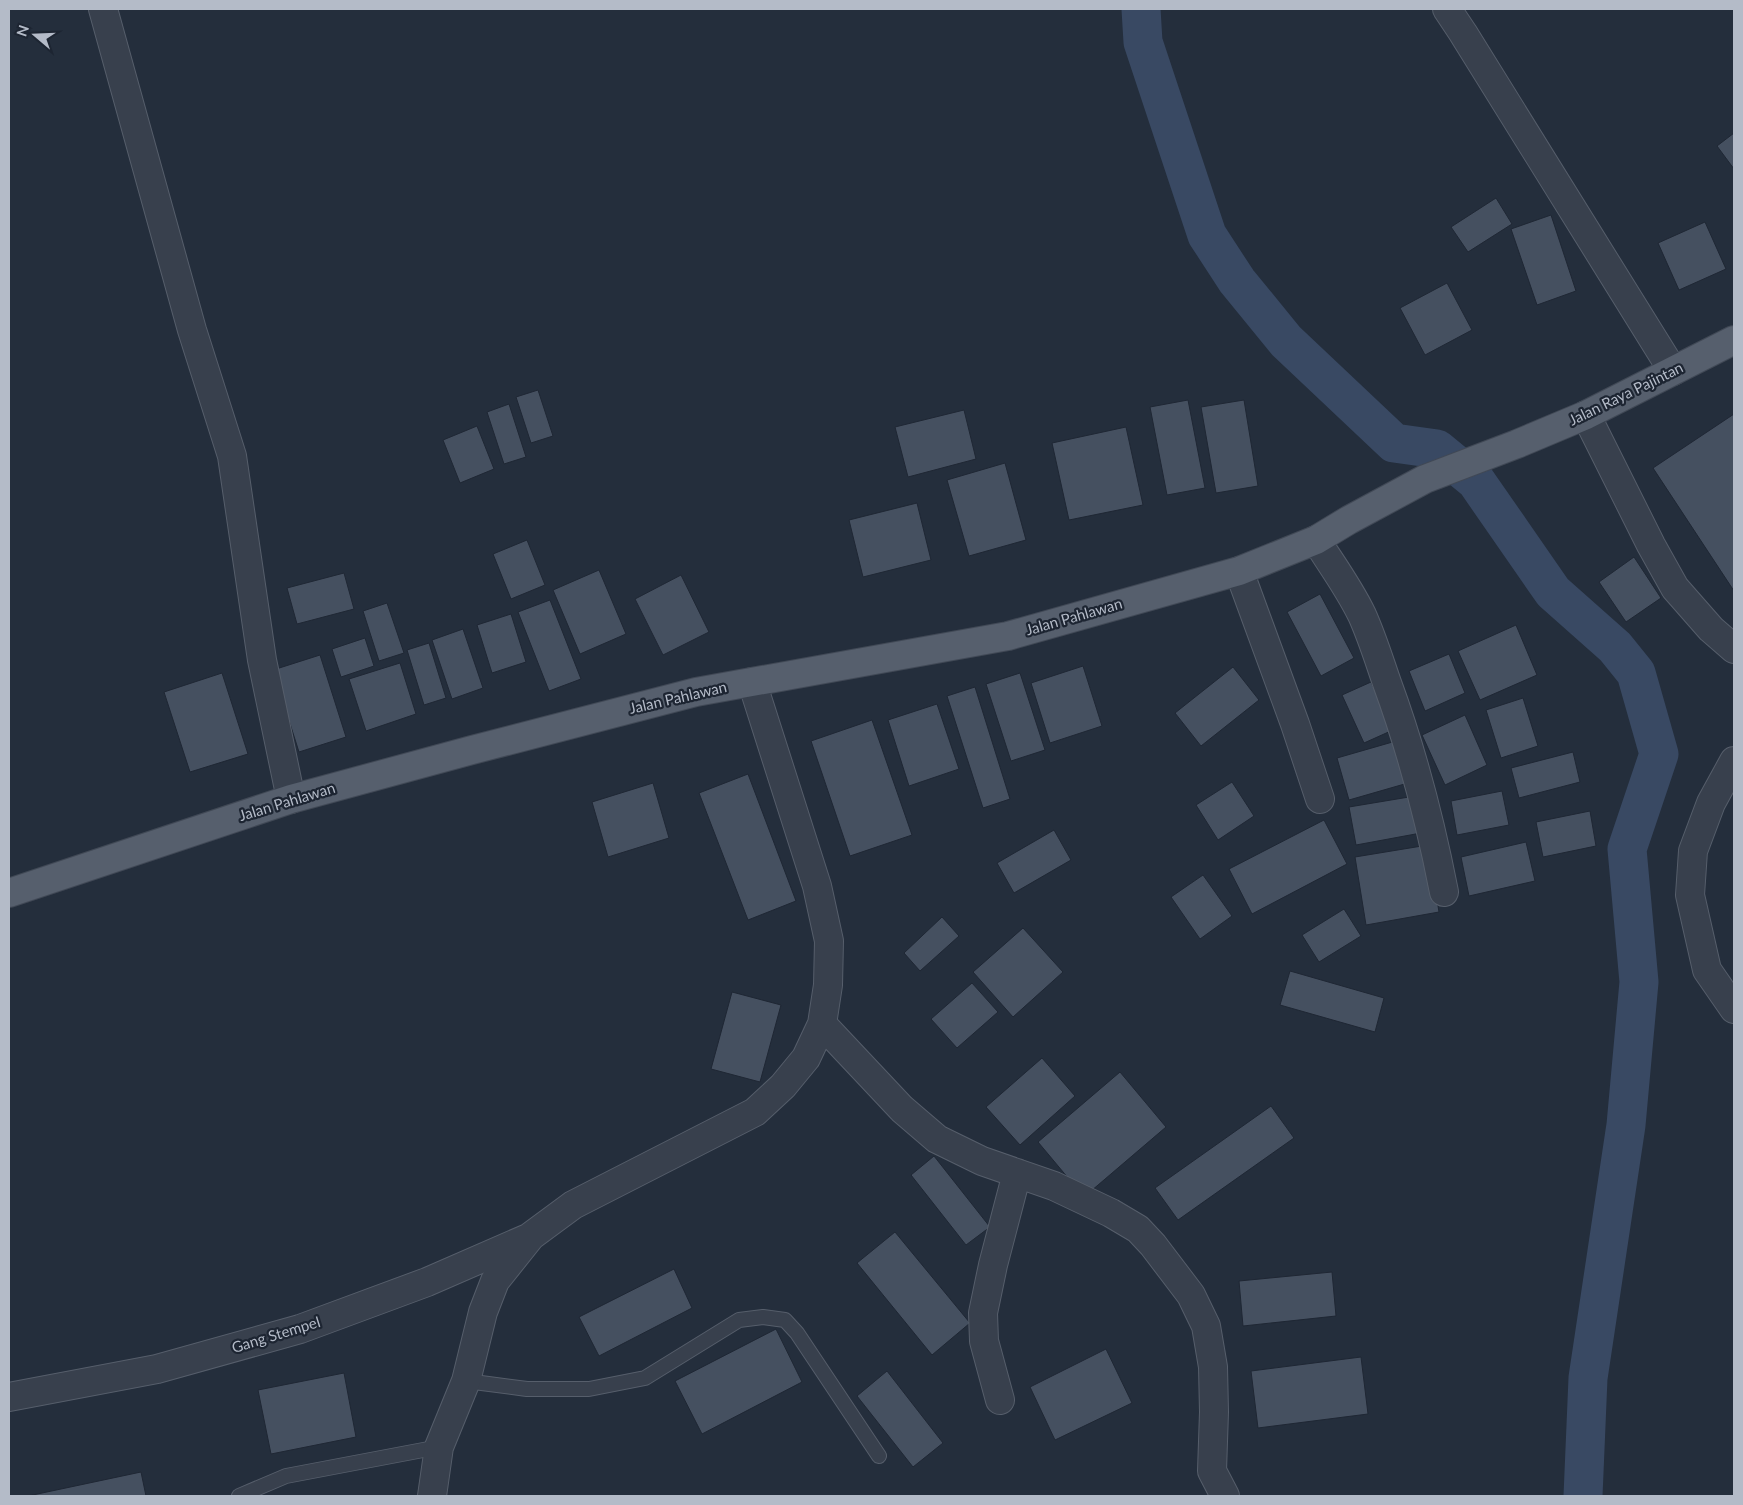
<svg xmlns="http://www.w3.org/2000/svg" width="1743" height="1505" viewBox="0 0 1743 1505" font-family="Lato,sans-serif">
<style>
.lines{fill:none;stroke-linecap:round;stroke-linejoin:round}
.canal{stroke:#394963;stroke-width:39}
.building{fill:#455060;stroke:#1f2734}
.lane-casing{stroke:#565e6b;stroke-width:16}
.street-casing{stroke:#565e6b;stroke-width:30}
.primary-casing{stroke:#414956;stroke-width:30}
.lane{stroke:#38404d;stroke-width:14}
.street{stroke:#38404d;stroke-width:28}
.primary{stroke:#565f6d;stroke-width:28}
.labels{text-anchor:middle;stroke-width:4.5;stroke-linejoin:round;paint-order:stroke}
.street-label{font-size:15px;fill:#b4bbc8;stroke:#1d2532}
</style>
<rect width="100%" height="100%" fill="#242e3c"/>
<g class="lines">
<!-- canal -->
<path class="canal" d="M1141 9 1143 42 1207 235 1237 281 1286 341 1394 443 1437 449 1476 481 1553 592 1615 647 1636 673 1659 754 1627 849 1639 982 1626 1125 1588 1378 1583 1496"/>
</g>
<!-- building -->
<path class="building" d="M1734 133V169L1717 146Z
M1496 198 1512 224 1468 252 1451 227Z
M1551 215 1576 291 1537 305 1511 229Z
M1705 222 1726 269 1679 290 1658 243Z
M1447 283 1472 330 1425 355 1400 308Z
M538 390 553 436 531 443 516 397Z
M1188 400 1205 488 1167 495 1150 407Z
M1244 400 1258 486 1216 493 1201 407Z
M509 404 526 457 504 464 487 412Z
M964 410 976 459 908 477 895 427Z
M1734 414V591L1653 468Z
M477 426 494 469 460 483 443 440Z
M1126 427 1143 505 1069 520 1052 443Z
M1005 463 1026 540 969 556 947 480Z
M917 503 931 560 863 577 849 520Z
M527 540 545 585 511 599 493 554Z
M1634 557 1661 598 1626 622 1599 582Z
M599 570 626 634 580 654 553 590Z
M344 573 354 609 297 624 287 588Z
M681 575 709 632 663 655 635 599Z
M1320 594 1354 658 1321 676 1287 612Z
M550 600 581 679 549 691 518 612Z
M387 603 404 653 379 661 363 611Z
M511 614 526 662 492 673 477 625Z
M1516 625 1537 675 1480 700 1458 651Z
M463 629 483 688 452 699 432 640Z
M365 638 374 666 341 677 332 649Z
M429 643 446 698 424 705 407 650Z
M1449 654 1465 693 1425 711 1409 671Z
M320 655 346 737 299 752 273 670Z
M400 663 416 714 366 731 349 679Z
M1083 666 1102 726 1050 743 1031 683Z
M1233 667 1259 700 1201 746 1175 713Z
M222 673 248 754 190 772 164 692Z
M1020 673 1045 750 1011 761 986 684Z
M1371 682 1393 730 1364 743 1342 695Z
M975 687 1010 799 983 808 947 696Z
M1523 698 1538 746 1501 758 1486 710Z
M937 704 959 769 909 786 888 720Z
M1465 715 1487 765 1445 785 1422 735Z
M872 720 912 835 850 856 811 741Z
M1396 741 1408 783 1349 800 1337 758Z
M1573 752 1580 782 1519 798 1511 768Z
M748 774 796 901 748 920 699 793Z
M1232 782 1254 816 1218 840 1196 805Z
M653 783 669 838 608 857 592 802Z
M1502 791 1509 825 1457 835 1451 801Z
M1415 796 1421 833 1356 845 1349 807Z
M1590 811 1596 846 1543 857 1536 822Z
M1324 820 1347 864 1252 914 1229 869Z
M1054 830 1071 860 1014 893 997 863Z
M1526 842 1535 881 1469 896 1461 857Z
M1428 845 1439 912 1366 925 1355 857Z
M1203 875 1232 916 1200 939 1171 897Z
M1344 909 1361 936 1319 962 1302 935Z
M942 917 959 936 920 971 904 953Z
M1023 928 1063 972 1013 1017 973 972Z
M1290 971 1384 998 1375 1032 1280 1005Z
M972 983 998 1012 957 1048 931 1019Z
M732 992 781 1005 760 1082 711 1069Z
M1042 1058 1075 1096 1020 1145 986 1107Z
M1120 1072 1166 1127 1084 1197 1038 1142Z
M1271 1106 1294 1138 1178 1220 1155 1188Z
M934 1156 990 1227 966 1245 911 1175Z
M895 1232 970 1323 932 1355 857 1263Z
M674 1269 692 1308 599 1356 579 1317Z
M1332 1272 1336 1316 1243 1326 1239 1281Z
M776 1329 802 1382 702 1434 675 1381Z
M1106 1349 1132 1403 1055 1440 1030 1387Z
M1361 1357 1368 1414 1258 1428 1251 1371Z
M887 1371 943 1443 913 1467 857 1396Z
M344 1373 356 1437 271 1454 258 1390Z
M141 1472 146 1496H28Z"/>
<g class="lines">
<!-- lane casing -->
<g class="lane-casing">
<path id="lane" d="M466 1381 527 1389H589L645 1378 739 1320 763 1317 785 1320 797 1333 879 1456
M239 1496 286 1476 439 1447"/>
</g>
<!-- street casing -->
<g class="street-casing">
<path id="street" d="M103 9 192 330 232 456 262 660 291 799
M1447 9 1463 33 1673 371
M1586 415 1651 545 1675 588 1711 629 1734 649
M1316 540C1332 565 1349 588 1362 615 1372 637 1379 660 1387 683 1412 751 1430 820 1444 892
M1239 571 1295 724 1320 799
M1734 761 1711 803 1693 851 1690 895 1707 970 1734 1009
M822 1024 902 1109 937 1139 982 1161 1054 1186 1111 1213 1138 1229 1153 1245 1191 1295 1206 1326 1213 1367 1214 1412 1212 1471 1225 1496
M9 1397 157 1369 300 1329 427 1282 528 1238
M1000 1400 984 1341 983 1313 993 1265 1017 1173
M432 1496 439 1447 466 1381 483 1312 495 1281 531 1236 573 1205 755 1112 783 1086 806 1058 822 1024 828 985 829 941 817 886 752 682"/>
</g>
<!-- primary casing -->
<g class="primary-casing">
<path id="primary" d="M9 893 291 799 472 750 696 692 1008 636 1239 571 1316 540 1349 520 1425 479 1517 444 1586 415 1734 340"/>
</g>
<!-- lane -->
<use href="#lane" class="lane"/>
<!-- street -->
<use href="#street" class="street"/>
<!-- primary -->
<use href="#primary" class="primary"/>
</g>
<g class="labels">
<!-- street labels -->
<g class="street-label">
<text transform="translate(1626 394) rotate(-26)" y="5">Jalan Raya Pajintan</text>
<text transform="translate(1074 617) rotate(-16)" y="5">Jalan Pahlawan</text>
<text transform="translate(678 698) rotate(-13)" y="5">Jalan Pahlawan</text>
<text transform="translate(287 802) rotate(-17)" y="5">Jalan Pahlawan</text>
<text transform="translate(276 1335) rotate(-17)" y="5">Gang Stempel</text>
</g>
</g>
<!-- border -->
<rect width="1743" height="1505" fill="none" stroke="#b4bbc8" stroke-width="20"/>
<!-- north arrow -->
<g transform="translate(35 35) rotate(289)" stroke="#1d2532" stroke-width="4" paint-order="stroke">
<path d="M0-4L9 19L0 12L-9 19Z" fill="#b4bbc8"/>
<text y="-8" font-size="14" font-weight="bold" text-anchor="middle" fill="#b4bbc8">N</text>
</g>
</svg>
